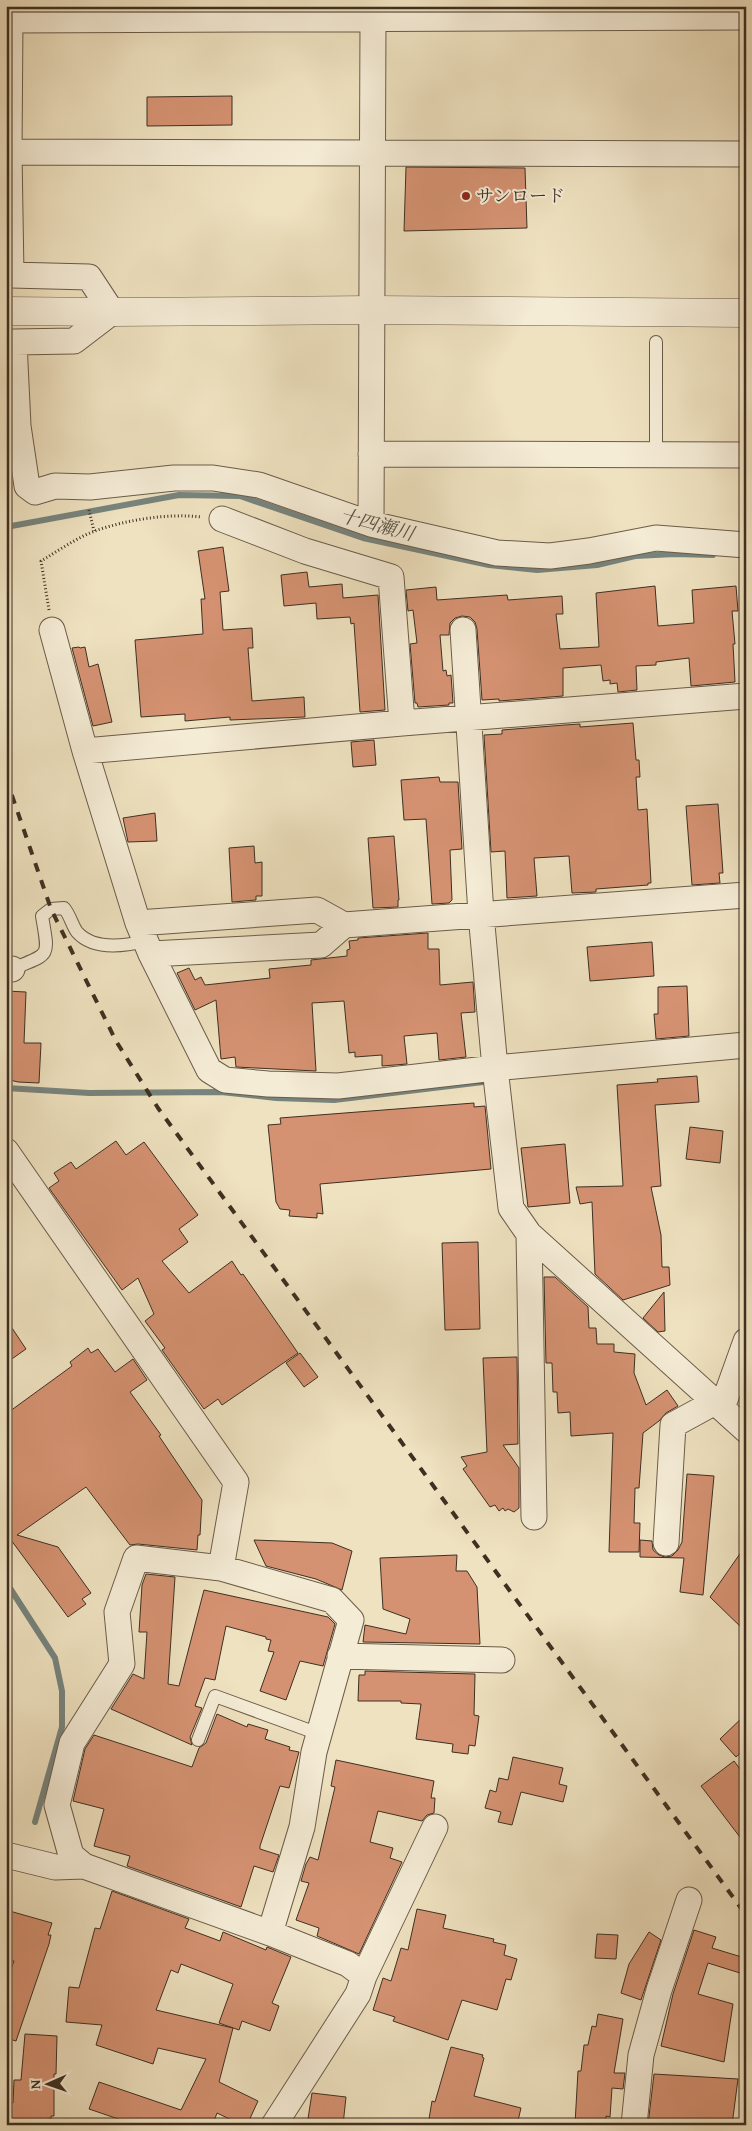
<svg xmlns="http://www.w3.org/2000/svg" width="752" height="2131" viewBox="0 0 752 2131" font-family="'Gentium Book Plus','Noto Serif JP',serif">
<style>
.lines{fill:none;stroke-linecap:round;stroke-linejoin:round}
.stream{stroke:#77847e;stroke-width:6}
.building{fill:#d59272;stroke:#3f2f22}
.service-casing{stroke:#6b5c4a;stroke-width:14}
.minor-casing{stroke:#6b5c4a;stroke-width:27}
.tertiary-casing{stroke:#6b5c4a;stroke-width:29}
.path{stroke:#3f2f22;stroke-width:3;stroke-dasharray:1 2.5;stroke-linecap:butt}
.service{stroke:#f5ecd6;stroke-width:12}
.minor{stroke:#f5ecd6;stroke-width:25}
.tertiary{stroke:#f5ecd6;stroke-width:28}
.rail{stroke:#3f2f22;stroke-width:4;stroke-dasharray:9 9;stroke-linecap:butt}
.poi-dot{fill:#8f2418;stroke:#f5ecd6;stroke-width:2}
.labels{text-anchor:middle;stroke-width:4;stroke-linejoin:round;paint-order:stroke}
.poi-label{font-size:18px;fill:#3f2f22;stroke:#f5ecd6;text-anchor:start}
.water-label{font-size:19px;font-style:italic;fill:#565248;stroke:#f5ecd6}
</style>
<rect width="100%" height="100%" fill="#efe2c0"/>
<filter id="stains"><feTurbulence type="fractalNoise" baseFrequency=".004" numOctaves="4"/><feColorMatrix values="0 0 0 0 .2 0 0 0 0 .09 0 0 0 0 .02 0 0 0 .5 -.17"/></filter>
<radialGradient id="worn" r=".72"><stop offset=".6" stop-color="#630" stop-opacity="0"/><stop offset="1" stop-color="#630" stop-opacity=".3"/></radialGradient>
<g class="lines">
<!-- stream -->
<path class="stream" d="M6 527 179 495 240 496 363 538 489 565 537 570 597 565 635 556 675 554 713 555
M6 1088 89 1093 221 1092 276 1098 334 1100 483 1082
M6 1582 55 1658 62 1691V1727L35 1822"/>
</g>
<!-- building -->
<path class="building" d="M232 96V125L147 126V97Z
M406 167 525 168 527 228 404 231Z
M223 547 229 591 220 592 223 630 252 628 253 648H248L252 701 304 697 305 717 230 720V717L185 721V714L141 717 135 640 203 634 201 599H205L198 551Z
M307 572 309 587 342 584 343 598 378 595 385 710 360 712 354 623 351 624 350 617 317 619 316 603 284 606 281 575Z
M655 586 658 626 694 623 692 590 736 586 738 611H732L735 644H733L735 682 691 686 689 658 656 662V665L636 666 637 690 618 692 617 683 610 684V680L603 681 601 665 563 668V696L499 701V699L482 700 477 629 475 622 470 617 462 616 455 618 450 623 449 635H440L443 671 446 670 447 676 451 675 453 703H449V705L418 707 417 703H415L410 644 417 643 413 610 408 611 406 590 436 587 437 600 507 595 508 600 562 596 563 614H556L560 649 599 647 596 593Z
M79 647 80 648 85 647 89 667 98 664 112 722 93 726 72 648Z
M633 723 636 760H639L640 777H636L638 810 647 809 651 883H648V885L596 889V892L572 893 569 856 534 858 537 896 507 898 505 851 491 852 484 735 502 734V730L565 725 580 724V727Z
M374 740 376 765 353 767 351 742Z
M439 777 440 782H458L462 849 450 850 452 900 449 903 432 904 426 819 404 820 401 780Z
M718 804 723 873H719L720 883 692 885 686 806Z
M155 813 157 841 128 842 123 818Z
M394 836 399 900H398V907L373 908 368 838Z
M254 846 255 863 262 862V896H256V900L232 902 229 848Z
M428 933V949H439L440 985 473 982 475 1012 461 1013 466 1057 439 1060 437 1033 404 1036 407 1064 382 1066V1055L355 1057V1052L349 1053 344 1001 312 1003 316 1071 236 1067 235 1057 221 1059 216 1000 195 1010 177 973 189 968 195 980 201 977 205 985 270 978 269 969 311 965V960L347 956V950L350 949 349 941 358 940V938Z
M652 942 654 976 590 981 587 947Z
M687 986 689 1036 656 1039 654 1014H658V987Z
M6 991 26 992 24 1043H41L39 1083 18 1082 6 1079Z
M697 1076 699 1102 655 1105 661 1186 651 1187 661 1235 662 1267H669L670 1285 623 1300 595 1274 592 1202 580 1204 576 1187 623 1186 617 1085 658 1082 657 1079Z
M474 1103V1107L485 1106 491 1169 320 1184 323 1214 317 1213V1218L289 1216 290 1210 280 1209 276 1202 268 1125 281 1124 280 1118Z
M690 1127 723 1131 720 1163 686 1159Z
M116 1141 126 1155 144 1142 198 1215 179 1229 188 1242 162 1261 189 1293 232 1261 241 1275 243 1274 298 1353 222 1405 218 1399 204 1409 162 1350 165 1348 145 1321 154 1314 138 1278 122 1290 49 1188 59 1181 54 1173 71 1162 76 1169Z
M565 1144 570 1203 528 1207 521 1148Z
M478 1242 480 1329 445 1330 442 1243Z
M544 1277H555L588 1307 589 1328H596L597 1344H614V1352L635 1354 634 1373 646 1405 667 1390 678 1406 666 1413 659 1421 643 1433 639 1488H635L634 1523H640L639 1552H609L613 1433 571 1436 570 1412 558 1413 557 1392H553L552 1363H546Z
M664 1292 665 1331 658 1332 643 1318Z
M6 1319 26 1349 6 1363Z
M88 1348 91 1353 98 1349 115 1372 133 1359 147 1380 130 1392 161 1435 159 1436 202 1500 200 1535H198L197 1550 138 1544 130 1545 86 1487 17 1535 58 1547 91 1593 82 1599 86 1604 68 1617 11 1540 6 1543V1414L72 1366 70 1362Z
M300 1353 318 1377 304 1387 286 1363Z
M517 1357 518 1444 503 1445 519 1468V1508L514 1512 508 1509 505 1511 503 1508 499 1511 495 1505 490 1507 463 1469 467 1466 461 1457 487 1452 483 1358Z
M687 1474 714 1476 703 1595 680 1592 684 1558 640 1557V1540L652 1541 653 1550 659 1555 665 1557 672 1556 678 1550 682 1542Z
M254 1540 332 1543 352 1551 342 1590 316 1579 266 1566Z
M746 1545V1632L710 1597Z
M457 1555 456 1571H467L477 1587 480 1644 363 1642 365 1625 406 1634 410 1619 383 1609 380 1558Z
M146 1574 175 1577 168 1684 179 1686 204 1590 328 1617 335 1624 323 1666 300 1661 286 1700 260 1691 274 1652 268 1651 271 1640 266 1639V1637L226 1626 215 1680 205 1678 195 1706 202 1708 190 1737 192 1745 111 1709 133 1674 144 1679 147 1632H139L142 1585Z
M365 1671 475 1674 474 1715 479 1716 475 1746 469 1745 468 1754 452 1752 453 1744 416 1739 421 1704 401 1703V1701H358L359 1675H365Z
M217 1714 247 1727 248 1724 268 1730 265 1739 290 1747 289 1750 299 1752 289 1788 280 1786 260 1846V1849L279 1855 273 1872 254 1866 241 1907 127 1866 130 1856 94 1846 104 1809 73 1801 85 1749 94 1735 192 1767 199 1748 206 1743Z
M746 1714V1748L736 1757 720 1739Z
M513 1757 563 1768 559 1784 567 1786 563 1802 521 1792 512 1825 498 1822 501 1812 485 1808 490 1790 496 1792 499 1778 508 1780Z
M336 1760 434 1781 431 1798H435L434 1813 427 1815 422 1821 378 1811 370 1842 393 1848 390 1858 402 1862 359 1954 317 1936 319 1928 296 1920 309 1883 301 1881 306 1864 310 1857 318 1860 335 1787 331 1786Z
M734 1761 746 1777V1845L701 1786Z
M112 1891 189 1919 185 1928 220 1941 223 1932 266 1950 267 1947 291 1957 272 2003 279 2006 270 2031 242 2021 239 2030 219 2023 233 1984 181 1964 178 1973 171 1970 156 2010 233 2028 219 2082 258 2101 247 2125H242L217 2113 214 2121 217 2122 216 2125H136L89 2109 99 2082 181 2110 206 2059 158 2048 153 2064 96 2045 102 2025 66 2022 69 1987 79 1988 95 1928 100 1929Z
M417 1909 446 1915 443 1928 494 1939 493 1942 506 1945 504 1955 517 1959 511 1980 506 1979 497 2010 462 2000 448 2040 393 2021 395 2017 373 2010 383 1978 391 1981 401 1948 408 1950Z
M6 1910 52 1923 48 1935H51L49 1944 16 2041 6 2038V2026L12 2006 6 2004V1983L14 1961 6 1960Z
M694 1930 716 1937 712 1948 745 1958 740 1973 708 1963 698 1994 733 2004 724 2062 661 2046 673 1994Z
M649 1932 661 1940 641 2000 621 1993 629 1964Z
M597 1934 618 1935 616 1959 595 1958Z
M598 2014 623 2019 614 2073H625L623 2089 612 2088 610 2117 606 2116V2125L575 2124 578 2071H581L584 2045H588L592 2026 596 2027Z
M25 2034 57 2036 56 2074H54V2116H51V2119H47V2125H6V2103H13L14 2080H21Z
M451 2047 483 2055 482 2057 484 2058 474 2096 521 2108 517 2125H428L432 2101 435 2102Z
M654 2074 738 2079 732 2125H648Z
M312 2093 346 2097 343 2125H307Z"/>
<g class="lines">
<!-- service casing -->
<g class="service-casing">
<path id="service" d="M656 342V455
M12 969C51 953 49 958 42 916L51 909 64 908C70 915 72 925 77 932 94 951 125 946 145 941
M198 1740 215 1696 319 1734"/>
</g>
<!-- minor casing -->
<g class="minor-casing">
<path id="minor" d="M746 17 10 20 9 152 11 275 89 277 112 312 74 341 14 342 18 426 27 486 35 492 55 486 90 487 174 478H213L259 485 371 524 497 553 550 556 589 551 656 538 746 545
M9 152 746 154
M371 454 746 455
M222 519 305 551 391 577 402 723
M371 524 373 20
M52 630 85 751 138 923 151 954 209 1070 225 1080 268 1084 338 1086 495 1068 746 1045
M463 630 481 914 495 1068 511 1208 529 1234 746 1430
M85 751 402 723 746 696
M138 923 317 910 344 925
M151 954 321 945 344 925 746 895
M6 969H12
M6 1151 236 1482 221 1568 332 1600 351 1620 314 1752 302 1827 270 1933
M529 1234 534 1517
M722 1408 746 1341
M666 1543 673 1425 715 1402
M221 1568 136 1558 117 1612 122 1664 72 1743 57 1805 71 1855 84 1866 270 1933 348 1964 364 1976 358 1994 274 2125
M340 1656 502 1660
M6 1855 55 1867 84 1866
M364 1976 435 1827
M634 2125 641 2055 659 1990 689 1900"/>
</g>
<!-- tertiary casing -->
<g class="tertiary-casing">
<path id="tertiary" d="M6 311 112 312 372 310 746 313"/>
</g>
<!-- path -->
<path class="path" d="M89 510 94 531
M49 610 41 561C58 551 76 538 95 531 125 520 169 513 201 517"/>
<!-- service -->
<use href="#service" class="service"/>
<!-- minor -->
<use href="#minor" class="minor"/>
<!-- tertiary -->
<use href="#tertiary" class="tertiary"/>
<!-- rail -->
<path class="rail" d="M6 778 51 909 116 1041 158 1108 746 1915"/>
</g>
<!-- markers -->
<circle class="poi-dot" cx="466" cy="196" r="5"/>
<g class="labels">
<!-- poi labels -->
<g class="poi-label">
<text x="476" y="202">サンロード</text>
</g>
<!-- water labels -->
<g class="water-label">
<text transform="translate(377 524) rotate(15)" y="7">十四瀬川</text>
</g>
</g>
<!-- margin -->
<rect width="752" height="2131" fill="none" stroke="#efe2c0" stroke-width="25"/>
<rect x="8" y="8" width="737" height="2116" fill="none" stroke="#3f2f22" stroke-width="2.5"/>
<rect x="12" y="12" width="727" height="2106" fill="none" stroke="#3f2f22"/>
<!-- north arrow -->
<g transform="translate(48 2084) rotate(268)" stroke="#f5ecd6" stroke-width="4" paint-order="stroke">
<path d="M0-4L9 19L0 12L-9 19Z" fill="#3f2f22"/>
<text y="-8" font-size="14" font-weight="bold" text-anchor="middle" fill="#3f2f22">N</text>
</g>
<rect width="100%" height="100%" filter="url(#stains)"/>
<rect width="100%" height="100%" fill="url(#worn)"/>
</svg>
